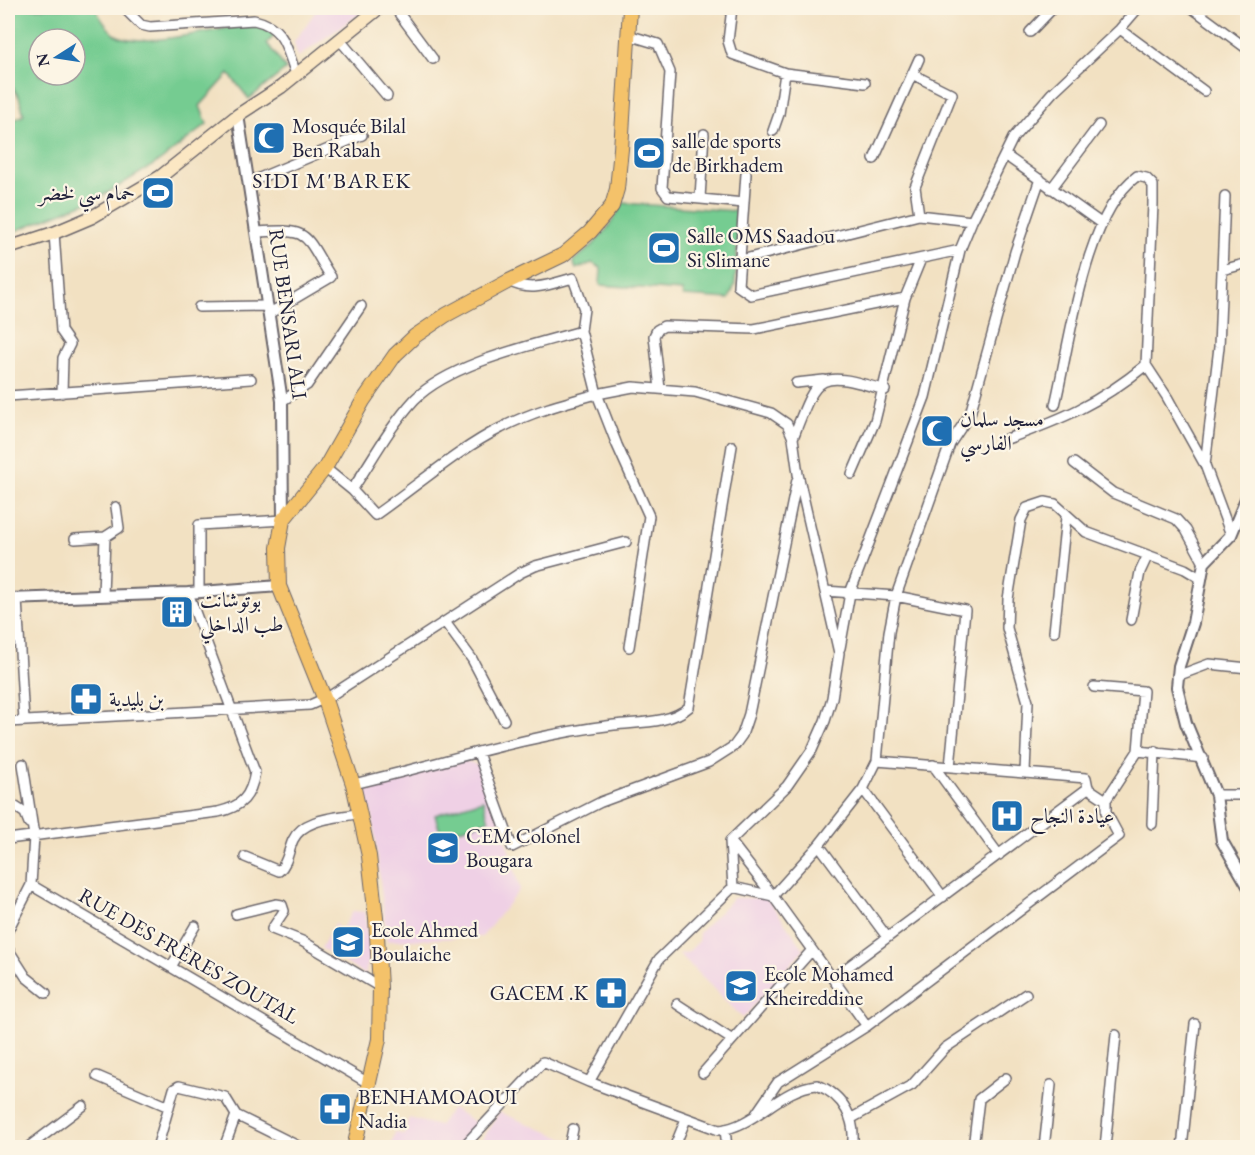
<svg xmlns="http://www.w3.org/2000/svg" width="1255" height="1155" viewBox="0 0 1255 1155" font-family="'EB Garamond',Amiri,serif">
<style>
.built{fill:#efd0e5}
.green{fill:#75cc91;stroke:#4c7766;stroke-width:1.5;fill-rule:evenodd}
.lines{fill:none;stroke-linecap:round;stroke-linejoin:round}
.minor-casing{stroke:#6b656a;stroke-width:12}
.tertiary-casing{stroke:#6b656a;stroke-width:14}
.secondary-casing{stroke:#6b656a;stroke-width:15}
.primary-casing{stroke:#6b656a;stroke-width:16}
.minor{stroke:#fff;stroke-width:9}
.tertiary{stroke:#fff;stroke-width:10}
.secondary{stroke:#fbe7c3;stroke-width:12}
.primary{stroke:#f4c26a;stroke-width:14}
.labels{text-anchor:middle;stroke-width:4.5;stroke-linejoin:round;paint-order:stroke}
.poi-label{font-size:21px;fill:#22223b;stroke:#fcf5e5;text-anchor:start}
.street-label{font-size:21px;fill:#22223b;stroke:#fcf5e5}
.neighbourhood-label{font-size:22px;letter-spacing:1.5px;fill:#22223b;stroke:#fcf5e5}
</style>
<rect width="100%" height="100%" fill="#fcf5e5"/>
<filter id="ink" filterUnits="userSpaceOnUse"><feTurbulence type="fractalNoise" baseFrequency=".0167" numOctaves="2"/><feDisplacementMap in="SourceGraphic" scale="12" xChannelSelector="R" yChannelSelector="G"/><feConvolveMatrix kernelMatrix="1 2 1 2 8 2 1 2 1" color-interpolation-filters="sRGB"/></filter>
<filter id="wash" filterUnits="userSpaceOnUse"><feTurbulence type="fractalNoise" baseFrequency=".008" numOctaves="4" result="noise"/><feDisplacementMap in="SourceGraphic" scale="24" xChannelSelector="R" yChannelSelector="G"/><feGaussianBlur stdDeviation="1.35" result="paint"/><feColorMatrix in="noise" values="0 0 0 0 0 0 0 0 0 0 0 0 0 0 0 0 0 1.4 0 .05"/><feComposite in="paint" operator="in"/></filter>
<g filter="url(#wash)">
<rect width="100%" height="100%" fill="#f2e1c2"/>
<!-- built -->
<path class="built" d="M318 8H368L298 57 294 42Z
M463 760 485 767 520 889 482 937 387 941 373 818 364 789Z
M733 898H767L804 949 743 1018 679 954 688 952 698 942 699 933Z
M353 911 365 912 367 933 372 948 365 975 321 948 335 924 341 930Z
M452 1108 478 1124 457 1147 391 1148 395 1132 404 1135 409 1118 439 1126Z
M499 1112 568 1140 566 1148 494 1147 481 1142Z"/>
<!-- green -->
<path class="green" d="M8 8H95C100 17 108 31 118 36 143 48 219 29 248 24L263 26 275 35 267 43 286 69 249 99 229 74 200 106 207 124 160 161 102 196 8 234V123L24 115 19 97 8 80ZM39 39H75V75H39Z
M622 203 736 211 739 221 735 284 729 299 683 296 682 291 600 285 601 268 592 263 576 269 573 261C595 246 611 228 622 203Z
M483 800 489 820 441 835 435 815Z"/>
</g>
<g filter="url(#ink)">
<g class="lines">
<!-- minor casing -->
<g class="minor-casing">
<path id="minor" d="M124 8 141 25 150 27 254 20C285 27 286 47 296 74
M395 8 433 59
M732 8 728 41 732 54 785 73 865 83
M1192 8 1246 48
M1120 29 1204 91
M1030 32 1053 8
M628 35 658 44 670 72 662 188 668 196 744 203
M339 39 387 96
M912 74 952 94 915 187 919 215
M773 131 779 114 785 73
M1005 155 1102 224
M874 159 919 59
M746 174 738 286 751 295 960 250
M250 182 362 135
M1051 189 1099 125
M700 198 704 134
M258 232C311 228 304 234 331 277L270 313
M54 233 61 331 70 344 63 358 62 393
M741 260 919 215 972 221
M1222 270 1248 263
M199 307 268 306
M796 383 824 380
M660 389 654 336 657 330 664 326 754 329 905 298
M8 396 251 379
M282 401 307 385 361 306
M1055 405C1070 343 1084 215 1137 176L1146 178 1153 185V204L1146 365 1167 397 1205 465 1231 535
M793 438C818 373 817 370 885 390
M1004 440C1062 419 1097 405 1146 365
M1074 463 1113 493 1176 519 1186 530 1204 563
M1205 465 1219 347 1225 196
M325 468 352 490 375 515C414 488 460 448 501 428 531 412 564 403 597 394L581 331 584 309 573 278C551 284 530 293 509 281
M852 474 875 421 905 298 921 259
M352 490C372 460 390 426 415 399 451 363 533 345 581 331
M75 539 105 537 119 528 116 507
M825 591 896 596 965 610 950 767
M199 592V525L283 520
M103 595 105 537
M17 599 24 721
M1131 620 1140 572 1147 557
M445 622 472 659 504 720
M1054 632 1066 517
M629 647 649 516 617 445 597 394 633 387 695 392 771 413 787 424 793 438 798 474 839 653 832 698 825 721 812 750 787 786 730 841
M840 648 850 593 925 397 960 250 972 221 1013 138 1052 93 1120 29 1138 8
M1177 676 1209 664 1248 668
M1094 687 1143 691 1138 751
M8 722 310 705 330 696 520 573 535 566 626 542
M478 753 512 847 601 802 709 762 734 746 742 735 749 714 797 480
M23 764 34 836 31 885 370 1084
M933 765 999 855
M1025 772 1028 702 1007 628 1008 599 1021 520 1027 508 1045 502 1055 504 1086 532 1185 569 1200 578
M353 784C440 764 526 735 614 725 638 722 670 724 689 707L732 446
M863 789 943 897
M1216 795H1248
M1106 800 1138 751 1203 758
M8 802 25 813 29 823
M1152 824 1155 751
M8 839 218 812C242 807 251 796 255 772L188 593
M731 842 773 896
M819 845 887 937
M245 857 279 871C288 863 288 851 293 840 304 817 339 818 361 813
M733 887 773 896
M236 914 276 904 282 905 284 911 272 929 302 941 380 987
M8 930 31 885
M8 949 26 977 46 993
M171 967 195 926
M833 978 1088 788
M677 1004 731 1039
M867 1026 773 896 819 845 863 789 877 761 889 632 896 596 950 444 970 414 1015 252 1040 179
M703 1073 812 950
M97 1076 169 1107
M589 1082 659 959 733 887 730 841
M756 1114 778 1082 867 1026 1119 836 1106 812V800L1088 788 1086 778 877 761
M852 1118 912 1085 945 1048 1026 994
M725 1129 727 1148
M27 1148 83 1106
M157 1148 174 1089 179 1086 225 1097 236 1115
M224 1148 236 1115 302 1148
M462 1148 543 1062 589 1082 719 1130C755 1127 780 1088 817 1085 844 1095 857 1121 852 1148
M569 1148 573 1129
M674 1148 686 1119
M973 1148 979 1099 1006 1078
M1044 1148 1051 1085
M1105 1148 1116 1035
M1182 1148 1195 1024"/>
</g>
<!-- tertiary casing -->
<g class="tertiary-casing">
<path id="tertiary" d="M238 115 282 401 283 520
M1248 494 1231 535 1204 563 1193 623 1179 666 1177 687 1186 723 1216 795 1222 841 1248 886
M8 599 188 593 279 586"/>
</g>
<!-- secondary casing -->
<g class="secondary-casing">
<path id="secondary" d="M8 248 54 233 92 217 160 177 238 115 281 87 379 8"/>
</g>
<!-- primary casing -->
<g class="primary-casing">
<path id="primary" d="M354 1148 379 1039 380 987 376 918 369 856 353 784 325 700 279 586 278 548 283 520 325 468 363 401 395 355 415 336 446 315 509 281 563 255 590 232 612 206 617 189 621 149 630 8"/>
</g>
<!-- minor -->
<use href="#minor" class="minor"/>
<!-- tertiary -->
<use href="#tertiary" class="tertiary"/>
<!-- secondary -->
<use href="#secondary" class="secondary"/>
<!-- primary -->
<use href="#primary" class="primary"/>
</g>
</g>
<!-- icons -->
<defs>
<g id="mosque-square" transform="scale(1.725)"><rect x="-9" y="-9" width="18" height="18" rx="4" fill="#1f6fb2" stroke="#fcf5e5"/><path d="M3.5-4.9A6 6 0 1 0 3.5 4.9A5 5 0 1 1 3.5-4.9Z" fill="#fff"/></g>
<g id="stadium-square" transform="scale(1.725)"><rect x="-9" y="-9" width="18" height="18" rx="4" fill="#1f6fb2" stroke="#fcf5e5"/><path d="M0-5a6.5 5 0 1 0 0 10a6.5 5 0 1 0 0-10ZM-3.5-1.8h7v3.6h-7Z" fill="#fff"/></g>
<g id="building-square" transform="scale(1.725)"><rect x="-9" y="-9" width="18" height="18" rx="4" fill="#1f6fb2" stroke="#fcf5e5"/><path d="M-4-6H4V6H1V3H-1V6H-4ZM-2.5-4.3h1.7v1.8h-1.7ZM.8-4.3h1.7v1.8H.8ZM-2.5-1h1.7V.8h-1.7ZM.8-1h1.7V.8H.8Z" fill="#fff"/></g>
<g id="pharmacy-square" transform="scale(1.725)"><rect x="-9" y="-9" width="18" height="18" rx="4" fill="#1f6fb2" stroke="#fcf5e5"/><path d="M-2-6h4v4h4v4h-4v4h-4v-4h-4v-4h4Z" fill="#fff"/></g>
<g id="hospital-square" transform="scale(1.725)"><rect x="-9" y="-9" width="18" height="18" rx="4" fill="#1f6fb2" stroke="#fcf5e5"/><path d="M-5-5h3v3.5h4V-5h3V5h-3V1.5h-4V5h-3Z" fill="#fff"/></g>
<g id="school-square" transform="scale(1.725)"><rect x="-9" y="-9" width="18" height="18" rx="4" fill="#1f6fb2" stroke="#fcf5e5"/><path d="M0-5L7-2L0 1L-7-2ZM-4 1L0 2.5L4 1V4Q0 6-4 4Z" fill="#fff"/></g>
</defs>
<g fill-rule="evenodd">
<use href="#mosque-square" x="269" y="138"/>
<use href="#stadium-square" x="649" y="153"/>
<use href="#stadium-square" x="158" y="193"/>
<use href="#stadium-square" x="664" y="248"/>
<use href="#mosque-square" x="937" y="431"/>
<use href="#building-square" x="177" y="612"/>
<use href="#pharmacy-square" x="86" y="699"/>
<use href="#hospital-square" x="1007" y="816"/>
<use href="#school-square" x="443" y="848"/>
<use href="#school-square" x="348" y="942"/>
<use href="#school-square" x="741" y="986"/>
<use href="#pharmacy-square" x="611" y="993"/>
<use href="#pharmacy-square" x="335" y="1109"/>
</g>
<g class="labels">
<!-- poi labels -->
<g class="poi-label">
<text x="292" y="133">Mosquée Bilal<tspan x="292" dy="24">Ben Rabah</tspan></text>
<text x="672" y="148">salle de sports<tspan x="672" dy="24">de Birkhadem</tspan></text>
<text x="135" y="200" text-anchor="end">حمام سي لخضر</text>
<text x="687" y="243">Salle OMS Saadou<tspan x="687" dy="24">Si Slimane</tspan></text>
<text x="960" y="426">مسجد سلمان<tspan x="960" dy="24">الفارسي</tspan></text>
<text x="200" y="607">بوتوشانت<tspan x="200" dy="24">طب الداخلي</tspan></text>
<text x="109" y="706">بن بليدية</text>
<text x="1030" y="823">عيادة النجاح</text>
<text x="466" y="843">CEM Colonel<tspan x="466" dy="24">Bougara</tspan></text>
<text x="371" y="937">Ecole Ahmed<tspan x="371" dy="24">Boulaiche</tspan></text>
<text x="764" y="981">Ecole Mohamed<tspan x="764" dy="24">Kheireddine</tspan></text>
<text x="588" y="1000" text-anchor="end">GACEM .K</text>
<text x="358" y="1104">BENHAMOAOUI<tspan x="358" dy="24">Nadia</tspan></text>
</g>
<!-- street labels -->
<g class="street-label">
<text transform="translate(288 314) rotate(82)" y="7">RUE BENSARI ALI</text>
<text transform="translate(189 956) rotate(30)" y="7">RUE DES FRÈRES ZOUTAL</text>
</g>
<!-- neighbourhood labels -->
<g class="neighbourhood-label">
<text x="332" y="188">SIDI M'BAREK</text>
</g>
</g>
<!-- margin -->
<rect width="1255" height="1155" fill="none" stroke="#fcf5e5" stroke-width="30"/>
<!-- north arrow -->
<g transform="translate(57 57) rotate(258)"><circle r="28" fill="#fcf5e5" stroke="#a5a1a1" stroke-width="1.5"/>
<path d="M0-4.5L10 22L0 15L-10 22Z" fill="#1f6fb2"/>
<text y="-9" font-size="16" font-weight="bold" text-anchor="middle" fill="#22223b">N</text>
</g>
</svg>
